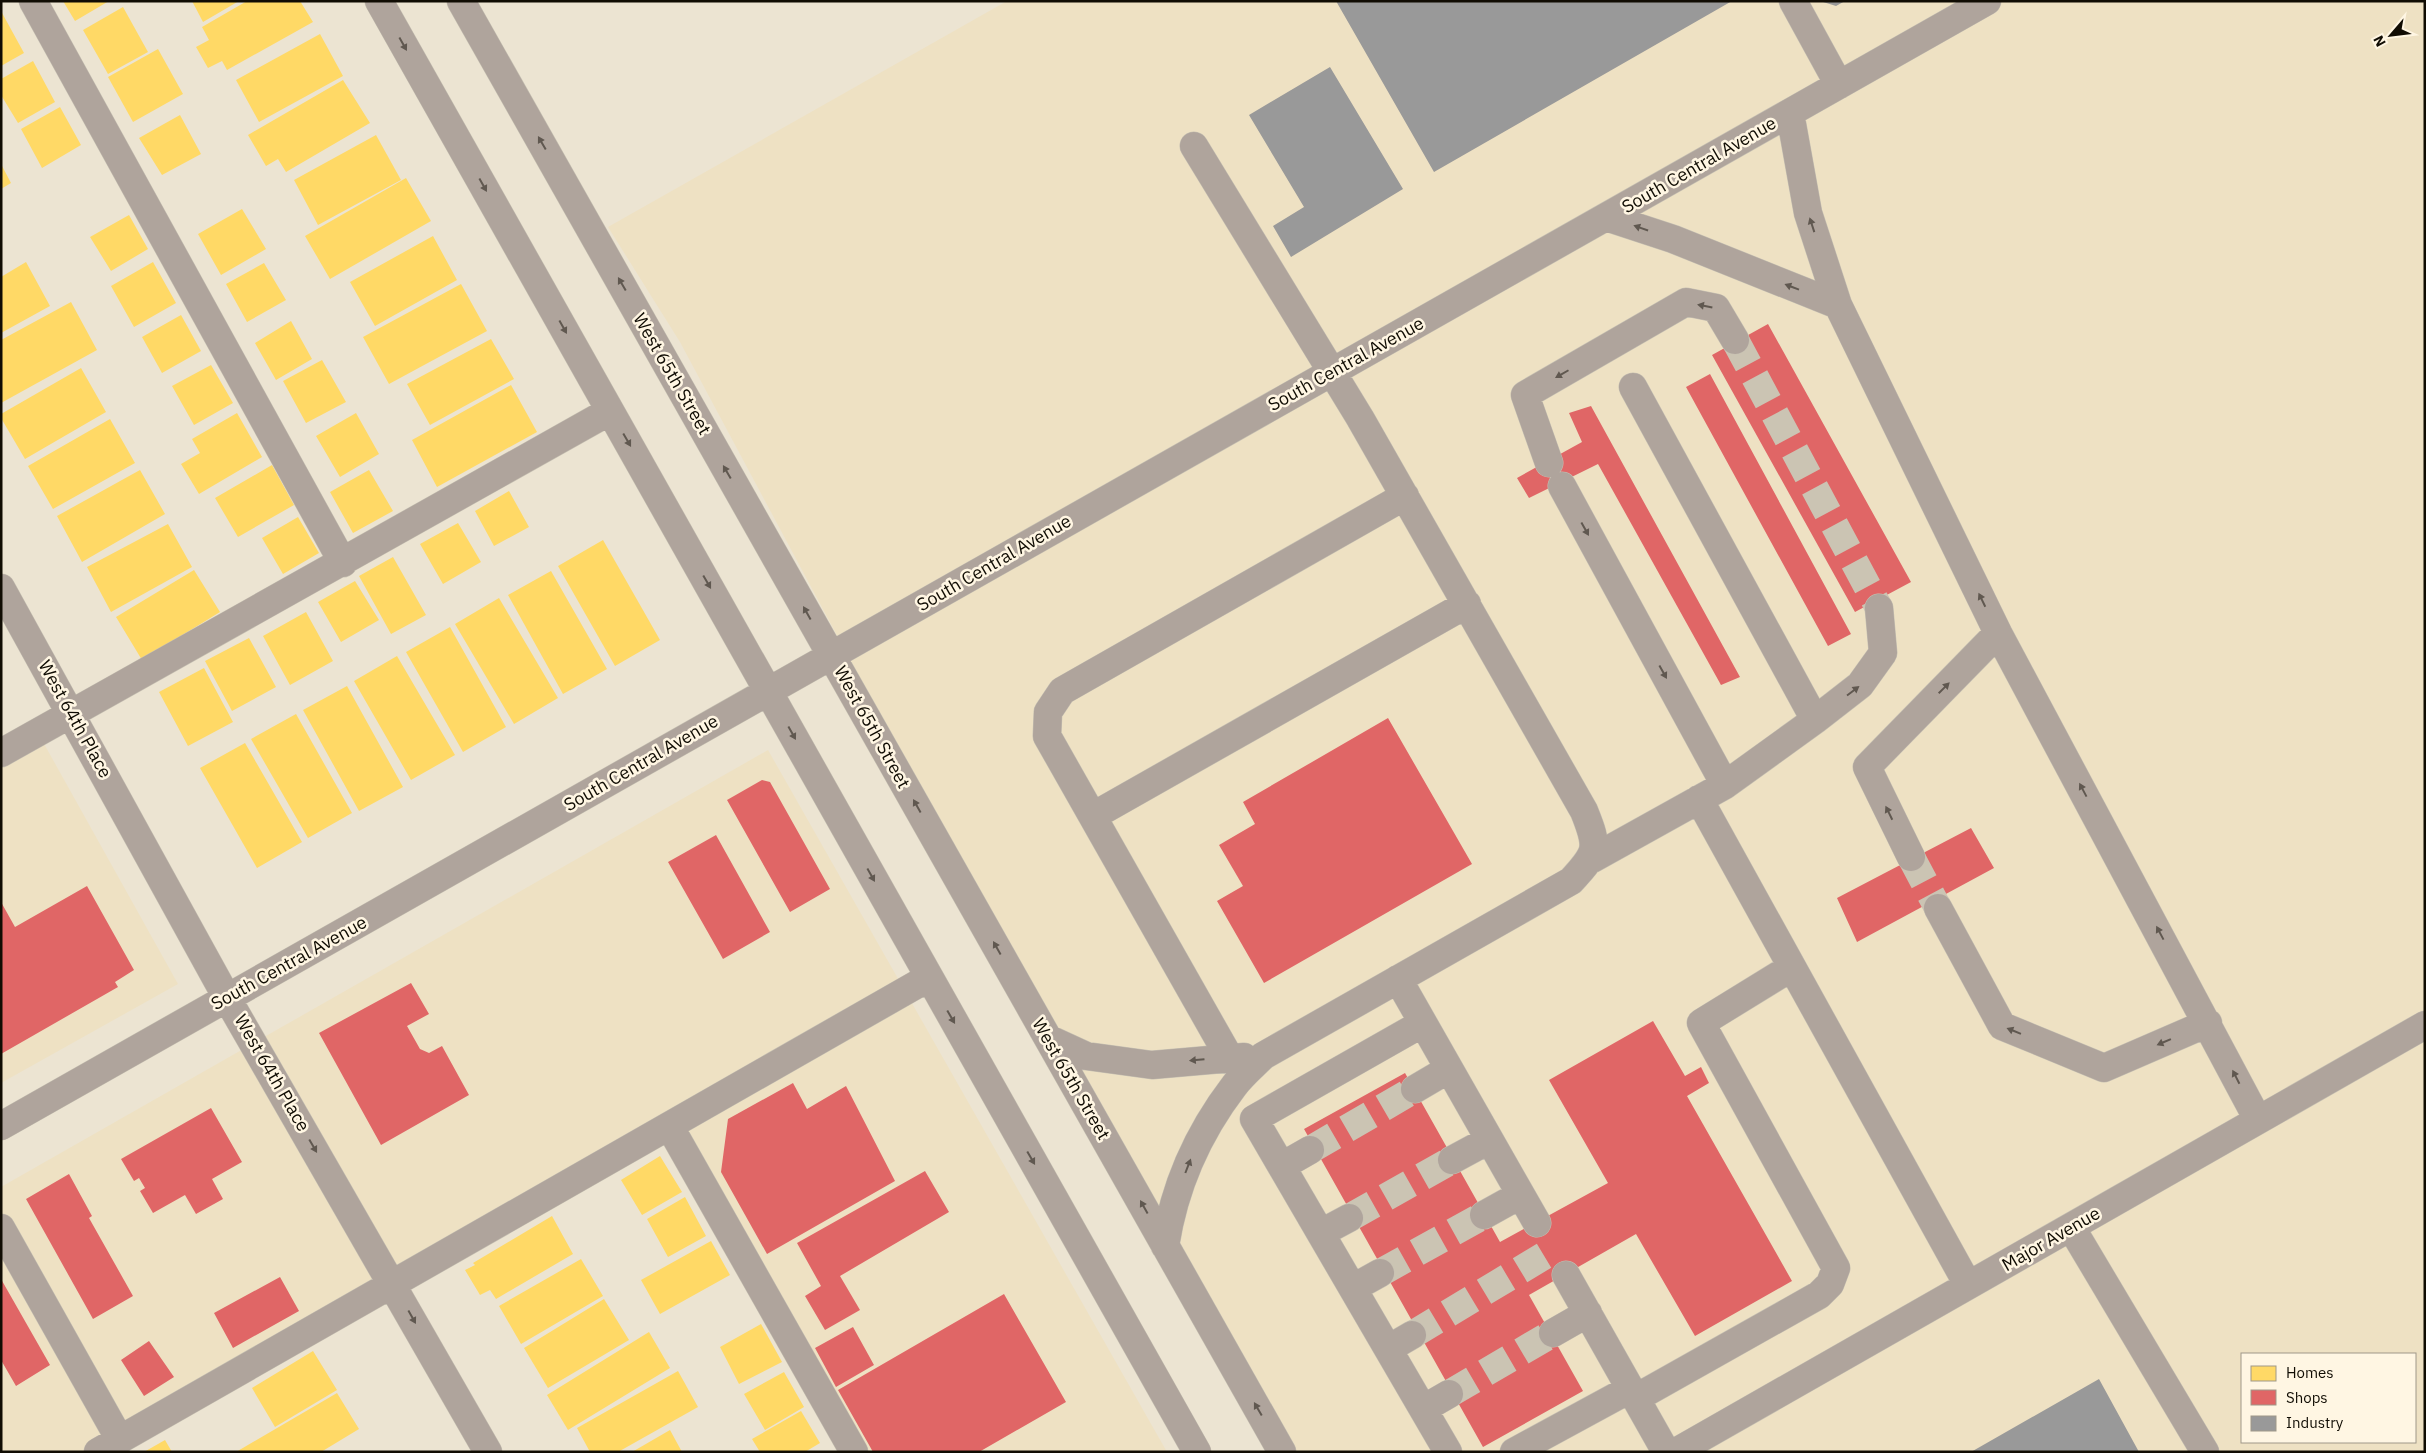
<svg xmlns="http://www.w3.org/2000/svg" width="2426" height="1453" viewBox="0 0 2426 1453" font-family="'IBM Plex Sans',sans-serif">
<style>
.built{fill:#eee1c3;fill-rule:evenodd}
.homes{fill:#ffd966}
.shops{fill:#e06666}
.industry{fill:#999}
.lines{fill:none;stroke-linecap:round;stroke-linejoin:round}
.minor-tunnel{stroke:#cbc4b3;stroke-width:28;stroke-dasharray:28 14;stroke-linecap:butt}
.minor-casing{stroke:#c7c1b3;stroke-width:29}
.minor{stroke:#afa49c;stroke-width:28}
.oneway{fill:#605850}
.labels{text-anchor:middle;stroke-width:5;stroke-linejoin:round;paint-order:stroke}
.street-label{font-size:18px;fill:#100c03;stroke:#fff6e3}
</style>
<rect width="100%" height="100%" fill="#ece4d2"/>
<!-- built -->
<path class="built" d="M1007 1H2425V1452H1274L680 342 608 227ZM2242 1354H2415V1442H2242Z
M38 733 178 984 1 1083V754Z
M768 750 1167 1452H838L663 1143 125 1452H1V1187Z"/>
<!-- homes -->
<path class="homes" d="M63 1H109L75 21Z
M192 1H239L203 22Z
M247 1H300L313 22 227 70 222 61 208 68 196 47 209 40 202 27Z
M123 7 148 52 108 74 83 30Z
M1 11 24 53 1 66Z
M320 34 343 76 259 122 236 80Z
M158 49 183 94 133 122 108 77Z
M33 61 55 102 18 123 1 95V79Z
M343 80 370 123 286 172 278 159 266 166 248 135Z
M60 107 81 145 42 168 21 129Z
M180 115 201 154 162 175 139 138Z
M376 135 401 180 318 225 294 180Z
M1 164 11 183 1 189Z
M406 178 431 221 330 279 305 236Z
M242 209 266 249 221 275 198 234Z
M129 215 148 249 111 271 90 237Z
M433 236 457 280 375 326 350 282Z
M26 262 50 306 1 333V277Z
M153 262 176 303 134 327 111 286Z
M264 263 286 300 247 322 226 284Z
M461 284 487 331 389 384 363 337Z
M71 302 97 350 1 403V340Z
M181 315 201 351 162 373 142 337Z
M291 321 312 359 276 380 255 343Z
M491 339 514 379 430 425 407 384Z
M322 360 346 402 306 423 283 381Z
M211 365 233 403 194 425 172 386Z
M81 368 106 412 25 459 1 418V414Z
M511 385 537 432 437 487 412 440Z
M237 413 262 457 199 494 181 464 200 453 192 439Z
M356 413 379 454 340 477 316 436Z
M110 419 135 463 53 509 28 466Z
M272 465 294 505 238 537 215 498Z
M140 470 165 514 82 562 57 516Z
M369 470 393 511 353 533 330 492Z
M509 491 529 527 494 546 475 511Z
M298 517 319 553 283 574 262 538Z
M458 523 481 562 443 584 420 544Z
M168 524 192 567 111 612 87 567Z
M603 540 660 640 615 666 558 566Z
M393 557 426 615 391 634 359 576Z
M194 570 220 612 142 660 116 617Z
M551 571 607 669 563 694 508 595Z
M355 581 379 620 341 642 318 602Z
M499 598 558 698 514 724 455 624Z
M306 612 333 661 290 685 263 636Z
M450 627 506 727 463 752 406 652Z
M249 638 276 687 232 711 205 661Z
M397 656 455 755 411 780 354 681Z
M204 668 233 722 188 746 159 692Z
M347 686 403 787 359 811 303 710Z
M296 714 352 813 308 838 251 739Z
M245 743 302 842 257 868 200 768Z
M660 1156 682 1192 642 1215 621 1180Z
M685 1197 706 1236 668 1257 647 1219Z
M552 1216 573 1254 496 1299 490 1290 480 1295 465 1270 475 1265 473 1263Z
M711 1241 730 1275 660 1314 641 1280Z
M581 1259 603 1296 521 1344 499 1306Z
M604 1299 629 1340 548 1388 524 1348Z
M761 1324 782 1362 739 1384 720 1347Z
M649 1332 670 1368 568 1430 547 1395Z
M313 1351 337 1390 275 1427 252 1388Z
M678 1371 698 1407 618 1452H590L577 1428Z
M784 1372 804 1407 765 1430 744 1394Z
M337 1393 359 1429 321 1452H236Z
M801 1411 820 1443 805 1452H760L752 1439Z
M670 1430 682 1452H632Z
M165 1440 172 1452H144Z"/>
<!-- shops -->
<path class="shops" d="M1768 324 1911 582 1855 612 1712 355Z
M1710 374 1851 634 1828 646 1686 387Z
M1591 406 1740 677 1721 685 1598 464 1529 498 1517 478 1582 442 1569 413Z
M1388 718 1472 864 1264 983 1217 901 1243 886 1219 845 1255 824 1243 802Z
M762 780 770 782 830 889 790 912 727 800Z
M1971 828 1994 868 1857 942 1837 898Z
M716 835 770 932 723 959 668 862Z
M87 886 134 970 115 982 118 987 1 1054V902L15 927Z
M411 983 429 1014 407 1026 420 1049 429 1053 442 1046 469 1095 381 1145 319 1033Z
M1653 1021 1685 1076 1701 1067 1709 1083 1687 1096 1792 1281 1695 1336 1636 1234 1529 1295 1583 1391 1483 1447 1304 1129 1405 1073 1500 1242 1608 1183 1549 1080Z
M793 1083 807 1109 846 1086 895 1181 767 1254 721 1172 728 1119Z
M211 1108 242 1162 212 1179 223 1199 196 1214 185 1195 153 1213 140 1191 145 1188 139 1178 134 1181 121 1159Z
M925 1171 949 1212 840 1276 860 1310 825 1330 805 1296 821 1286 797 1243Z
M69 1174 92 1216 89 1218 133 1296 93 1319 26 1199Z
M280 1277 299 1311 233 1348 214 1313Z
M1 1279 50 1365 16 1386 1 1360Z
M1004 1294 1066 1402 979 1452H873L838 1390Z
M853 1327 874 1365 836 1387 815 1348Z
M149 1341 174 1377 144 1396 121 1360Z"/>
<!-- industry -->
<path class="industry" d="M1336 1H1732L1434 172Z
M1820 1H1845L1836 6Z
M1330 67 1403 189 1291 257 1273 226 1304 207 1249 115Z
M2099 1379 2139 1452H1971Z"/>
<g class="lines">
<!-- minor-tunnel -->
<path class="minor-tunnel" d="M1735 340 1879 608
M1911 857 1938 908
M1310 1150 1415 1089
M1349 1218 1452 1160
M1380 1273 1484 1215
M1412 1335 1552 1251
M1449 1394 1553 1333"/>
<!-- minor casing -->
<g class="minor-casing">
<path id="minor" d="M33 1 343 563
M379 1 1197 1452
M461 1 1282 1452
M1793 1 1839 85
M1790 113 1808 213 1838 305 1998 633 2258 1120
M1606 217 1673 239 1838 305
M1549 463 1525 395 1686 302 1716 308 1735 340
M1562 486 1725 785
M1 588 227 998 488 1452
M1815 720 1860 685 1883 653 1879 608
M1 753 610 411
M1699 799 1968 1285
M1093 816 1467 604
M1911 857 1867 767 1998 633
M1592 859 1725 785 1815 720 1633 387
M1938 908 2002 1026 2104 1068 2208 1023
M1398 979 1537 1223
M1423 1023 1254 1119 1448 1452
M1049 1039 1086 1056 1152 1065 1244 1057
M1229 1057 1047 736 1048 712 1062 691 1405 496
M1415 1089 1449 1069
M1 1126 1987 1
M670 1127 854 1452
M1452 1160 1489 1140
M1282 1166 1310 1150
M1484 1215 1520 1195
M2071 1227 2205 1452
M1 1228 120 1440
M1321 1233 1349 1218
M1165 1246C1174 1188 1198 1133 1234 1086 1242 1075 1254 1065 1263 1056L1571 881C1598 852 1599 848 1584 811L1360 418 1194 146
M1566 1275 1666 1452
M1353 1288 1380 1273
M1553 1333 1588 1313
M1388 1349 1412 1335
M1636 1398 1819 1295 1830 1284 1836 1268 1701 1023 1792 967
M1423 1409 1449 1394
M98 1452 928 978
M1514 1452 1630 1389
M1676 1452 2425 1025"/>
</g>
<!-- minor -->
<use href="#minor" class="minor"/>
</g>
<!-- one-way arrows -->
<defs><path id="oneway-solid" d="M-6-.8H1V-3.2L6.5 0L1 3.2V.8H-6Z" transform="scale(1.25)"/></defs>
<g class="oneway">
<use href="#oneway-solid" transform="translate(403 44) rotate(61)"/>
<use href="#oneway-solid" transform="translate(542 143) rotate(-120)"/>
<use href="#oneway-solid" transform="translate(483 185) rotate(61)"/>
<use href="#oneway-solid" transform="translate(1812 225) rotate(-108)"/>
<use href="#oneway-solid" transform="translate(1641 228) rotate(-161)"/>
<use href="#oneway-solid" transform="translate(622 284) rotate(-120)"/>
<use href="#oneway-solid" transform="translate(1792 287) rotate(-159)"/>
<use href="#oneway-solid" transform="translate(1705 306) rotate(-169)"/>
<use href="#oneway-solid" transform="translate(563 327) rotate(61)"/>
<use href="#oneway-solid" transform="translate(1562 374) rotate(150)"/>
<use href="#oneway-solid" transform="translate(627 440) rotate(60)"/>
<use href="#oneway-solid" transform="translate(727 472) rotate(-120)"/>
<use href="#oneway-solid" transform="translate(1585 529) rotate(61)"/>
<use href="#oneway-solid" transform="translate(707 582) rotate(60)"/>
<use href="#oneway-solid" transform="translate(1982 600) rotate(-116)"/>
<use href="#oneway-solid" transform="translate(807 613) rotate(-119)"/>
<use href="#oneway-solid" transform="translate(1663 672) rotate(61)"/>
<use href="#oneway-solid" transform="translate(1944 688) rotate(-45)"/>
<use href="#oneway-solid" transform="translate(1853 691) rotate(-37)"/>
<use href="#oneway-solid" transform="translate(792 733) rotate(61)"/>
<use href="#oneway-solid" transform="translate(2083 790) rotate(-118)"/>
<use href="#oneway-solid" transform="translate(917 806) rotate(-119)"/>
<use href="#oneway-solid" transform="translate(1889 813) rotate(-116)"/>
<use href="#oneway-solid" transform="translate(871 875) rotate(61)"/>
<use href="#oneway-solid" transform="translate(2160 933) rotate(-118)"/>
<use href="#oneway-solid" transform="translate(997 948) rotate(-119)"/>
<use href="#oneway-solid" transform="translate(951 1017) rotate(60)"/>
<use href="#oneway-solid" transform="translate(2014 1031) rotate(-158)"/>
<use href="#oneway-solid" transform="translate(2164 1042) rotate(157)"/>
<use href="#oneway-solid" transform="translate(1197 1060) rotate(175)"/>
<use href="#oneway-solid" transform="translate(2236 1077) rotate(-117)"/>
<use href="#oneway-solid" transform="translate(313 1146) rotate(60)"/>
<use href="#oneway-solid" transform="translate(1031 1158) rotate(60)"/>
<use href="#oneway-solid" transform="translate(1188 1166) rotate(-69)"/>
<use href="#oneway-solid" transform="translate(1144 1207) rotate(-119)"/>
<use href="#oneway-solid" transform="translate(412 1317) rotate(61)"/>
<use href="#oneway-solid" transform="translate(1258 1409) rotate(-120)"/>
</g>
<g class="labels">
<!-- street labels -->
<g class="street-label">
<text transform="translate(1699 165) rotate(-30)" y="6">South Central Avenue</text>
<text transform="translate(1346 364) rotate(-29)" y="6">South Central Avenue</text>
<text transform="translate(672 374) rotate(60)" y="6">West 65th Street</text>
<text transform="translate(994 563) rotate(-30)" y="6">South Central Avenue</text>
<text transform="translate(75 719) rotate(61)" y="6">West 64th Place</text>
<text transform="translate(872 727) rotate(61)" y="6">West 65th Street</text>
<text transform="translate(641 763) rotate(-30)" y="6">South Central Avenue</text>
<text transform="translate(289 963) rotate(-29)" y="6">South Central Avenue</text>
<text transform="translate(272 1073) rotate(60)" y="6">West 64th Place</text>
<text transform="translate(1071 1079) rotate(60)" y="6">West 65th Street</text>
<text transform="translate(2051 1239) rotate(-30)" y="6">Major Avenue</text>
</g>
</g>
<!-- border -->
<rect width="2426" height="1453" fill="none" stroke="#100c03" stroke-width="5"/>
<!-- legend -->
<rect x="2241" y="1353" width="175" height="90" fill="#fff6e3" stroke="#9f9889"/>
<rect x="2251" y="1366" width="25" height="15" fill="#ffd966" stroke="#9f9889"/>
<text x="2286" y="1378" font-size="15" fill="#100c03">Homes</text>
<rect x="2251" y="1390" width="25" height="15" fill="#e06666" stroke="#9f9889"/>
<text x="2286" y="1403" font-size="15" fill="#100c03">Shops</text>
<rect x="2251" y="1416" width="25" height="15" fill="#999999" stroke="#9f9889"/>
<text x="2286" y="1428" font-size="15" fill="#100c03">Industry</text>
<!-- north arrow -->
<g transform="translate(2391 35) rotate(242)" stroke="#fff6e3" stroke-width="4" paint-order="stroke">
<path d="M0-4L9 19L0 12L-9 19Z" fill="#100c03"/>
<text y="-8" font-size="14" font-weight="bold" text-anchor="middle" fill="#100c03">N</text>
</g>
</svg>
